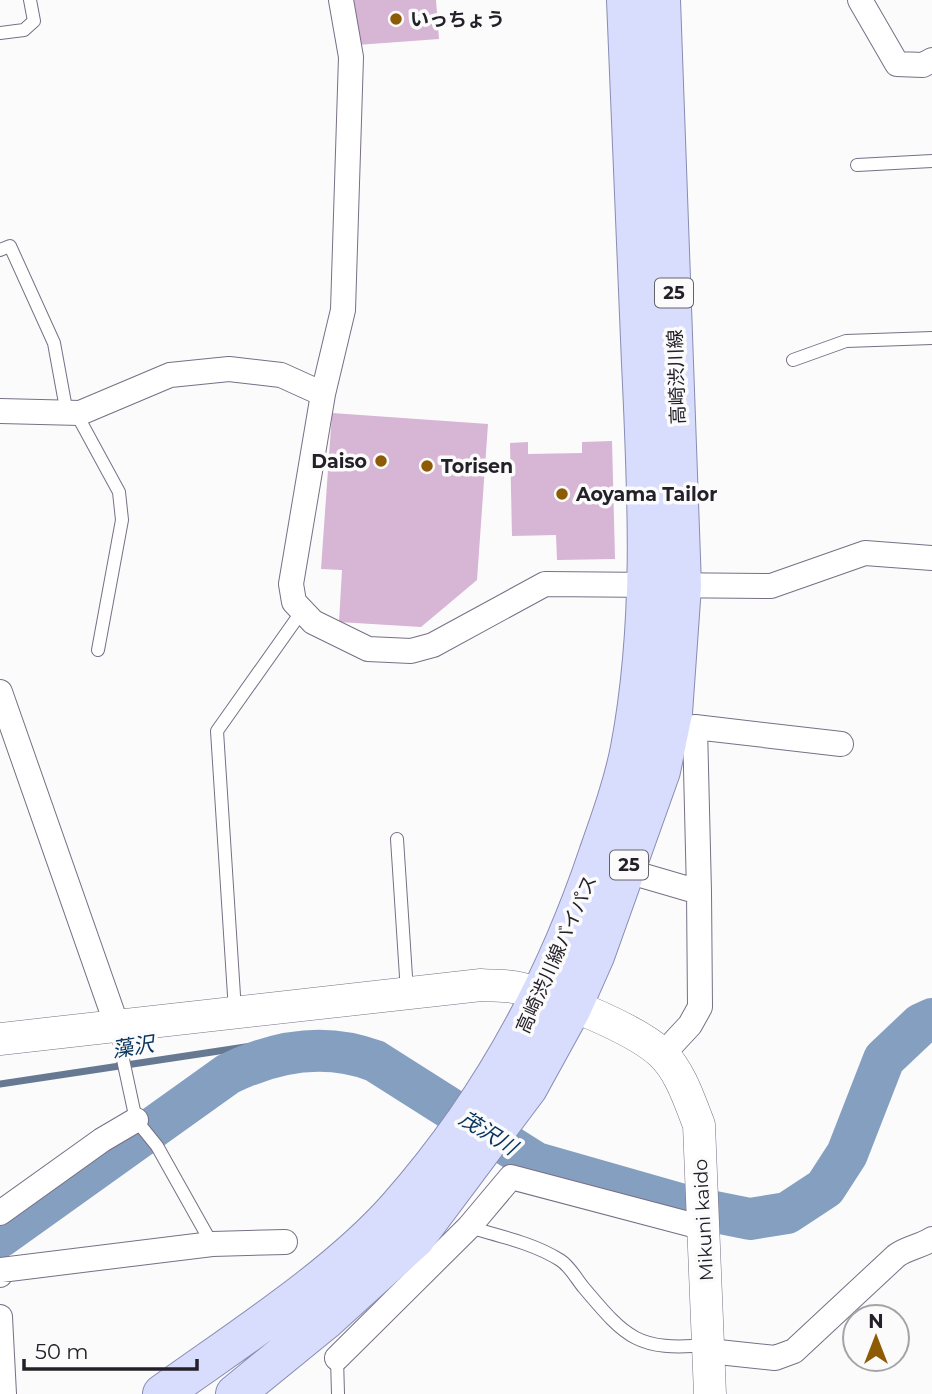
<svg xmlns="http://www.w3.org/2000/svg" width="932" height="1394" viewBox="0 0 932 1394" font-family="Montserrat,'Noto Sans JP',sans-serif">
<style>
.lines{fill:none;stroke-linecap:round;stroke-linejoin:round}
.stream{stroke:#677992;stroke-width:7}
.river{stroke:#849fbf;stroke-width:42}
.building{fill:#d7b5d4}
.service-casing{stroke:#786f85;stroke-width:14}
.minor-casing{stroke:#786f85;stroke-width:26}
.tertiary-casing{stroke:#786f85;stroke-width:33}
.primary-casing{stroke:#888cb3;stroke-width:40}
.service{stroke:#fff;stroke-width:12}
.minor{stroke:#fff;stroke-width:24}
.tertiary{stroke:#fff;stroke-width:32}
.primary{stroke:#d8ddfe;stroke-width:38}
.poi-dot{fill:#8d5a06;stroke:#fbfbfb;stroke-width:2.5}
.labels{text-anchor:middle;stroke-width:7;stroke-linejoin:round;paint-order:stroke}
.shield{fill:#fbfbfb;stroke:#646268;stroke-width:2}
.shield-label{font-size:18px;font-weight:bold;fill:#242029}
.poi-label{font-size:19px;font-weight:bold;fill:#242029;stroke:#fbfbfb;text-anchor:start}
.street-label{font-size:19px;fill:#242029;stroke:#fbfbfb}
.water-label{font-size:21px;font-style:italic;fill:#08335c;stroke:#fbfbfb}
</style>
<rect width="100%" height="100%" fill="#fbfbfb"/>
<g class="lines">
<!-- stream -->
<path class="stream" d="M0 1084 252 1046 267 1056"/>
<!-- river -->
<path class="river" d="M0 1237 228 1074C275 1051 325 1042 375 1061L536 1163 690 1207 750 1219 787 1213 825 1188 847 1154 884 1059 921 1024 932 1019"/>
</g>
<!-- building -->
<path class="building" d="M353 0H436L439 39 357 45Z
M332 413 488 424 477 580 421 627 339 622 342 570 321 569Z
M612 441 615 559 557 560 556 535 512 536 510 443 528 442V454L582 453V442Z"/>
<g class="lines">
<!-- service casing -->
<g class="service-casing">
<path id="service" d="M0 33 24 30 34 21 30 0
M857 165 932 161
M0 250 10 246 54 343 67 414
M793 360 846 341 932 338
M76 413 119 492 122 520 98 650
M397 839 407 992
M235 1011 217 731 302 611
M116 1027 136 1120 157 1146 212 1244
M469 1227C499 1236 533 1243 560 1260 570 1266 577 1280 584 1288 627 1339 638 1351 707 1345
M337 1358 338 1394"/>
</g>
<!-- minor casing -->
<g class="minor-casing">
<path id="minor" d="M341 0 351 57 343 310 323 394 291 584 294 602 313 622 368 649 411 651 433 645 545 584 771 586 865 553 932 558
M860 0 897 64 923 65 932 60
M0 411 80 413 170 375 229 369 281 375 323 394
M0 692 116 1023
M627 871 699 892 700 1007 690 1025 663 1054
M699 892 695 727 841 744
M0 1213 102 1140 136 1120
M0 1275 1 1270 212 1244 285 1242
M0 1317 4 1394
M709 1351 775 1358 794 1351 896 1256C908 1247 920 1247 932 1239
M337 1358 469 1227 511 1177 704 1228"/>
</g>
<!-- tertiary casing -->
<g class="tertiary-casing">
<path id="tertiary" d="M0 1039 481 985C494 986 507 985 519 988 556 997 634 1028 661 1053 680 1070 690 1102 699 1125L710 1394"/>
</g>
<!-- primary casing -->
<g class="primary-casing">
<path id="primary" d="M162 1394C237 1340 337 1276 397 1208 489 1104 554 985 598 854 610 820 623 784 630 748 654 620 647 492 641 363 636 242 631 121 626 0
M235 1394 327 1319 415 1239 528 1088 572 1008 595 956 661 771 673 713 682 586 661 0"/>
</g>
<!-- service -->
<use href="#service" class="service"/>
<!-- minor -->
<use href="#minor" class="minor"/>
<!-- tertiary -->
<use href="#tertiary" class="tertiary"/>
<!-- primary -->
<use href="#primary" class="primary"/>
</g>
<!-- markers -->
<g class="poi-dot">
<circle cx="396" cy="19" r="7"/>
<circle cx="381" cy="461" r="7"/>
<circle cx="427" cy="466" r="7"/>
<circle cx="562" cy="494" r="7"/>
</g>
<g class="labels">
<!-- shield labels -->
<g class="shield">
<rect x="655" y="278.5" width="38" height="29" rx="5"/>
<rect x="610" y="850.5" width="38" height="29" rx="5"/>
</g>
<g class="shield-label">
<text x="674" y="299">25</text>
<text x="629" y="871">25</text>
</g>
<!-- poi labels -->
<g class="poi-label">
<text x="410" y="26">いっちょう</text>
<text x="367" y="468" text-anchor="end">Daiso</text>
<text x="441" y="473">Torisen</text>
<text x="576" y="501">Aoyama Tailor</text>
</g>
<!-- street labels -->
<g class="street-label">
<text transform="translate(676 377) rotate(-92)" y="7">高崎渋川線</text>
<text transform="translate(556 954) rotate(-66)" y="7">高崎渋川線バイパス</text>
<text transform="translate(703 1220) rotate(-93)" y="7">Mikuni kaido</text>
</g>
<!-- water labels -->
<g class="water-label">
<text transform="translate(133 1047) rotate(-9)" y="7">藻沢</text>
<text transform="translate(488 1133) rotate(32)" y="7">茂沢川</text>
</g>
</g>
<!-- north arrow -->
<g transform="translate(876 1338)"><circle r="33" fill="#fbfbfb" stroke="#a5a3a7" stroke-width="2"/>
<path d="M0-5L12 26L0 18L-12 26Z" fill="#8d5a06"/>
<text y="-10" font-size="19" font-weight="bold" text-anchor="middle" fill="#242029">N</text>
</g>
<!-- scale -->
<path d="M24 1359v10h173v-10" fill="none" stroke="#242029" stroke-width="3.5"/>
<text x="35" y="1359" font-size="21" fill="#242029" stroke="#fbfbfb" stroke-width="5" paint-order="stroke">50 m</text>
</svg>
